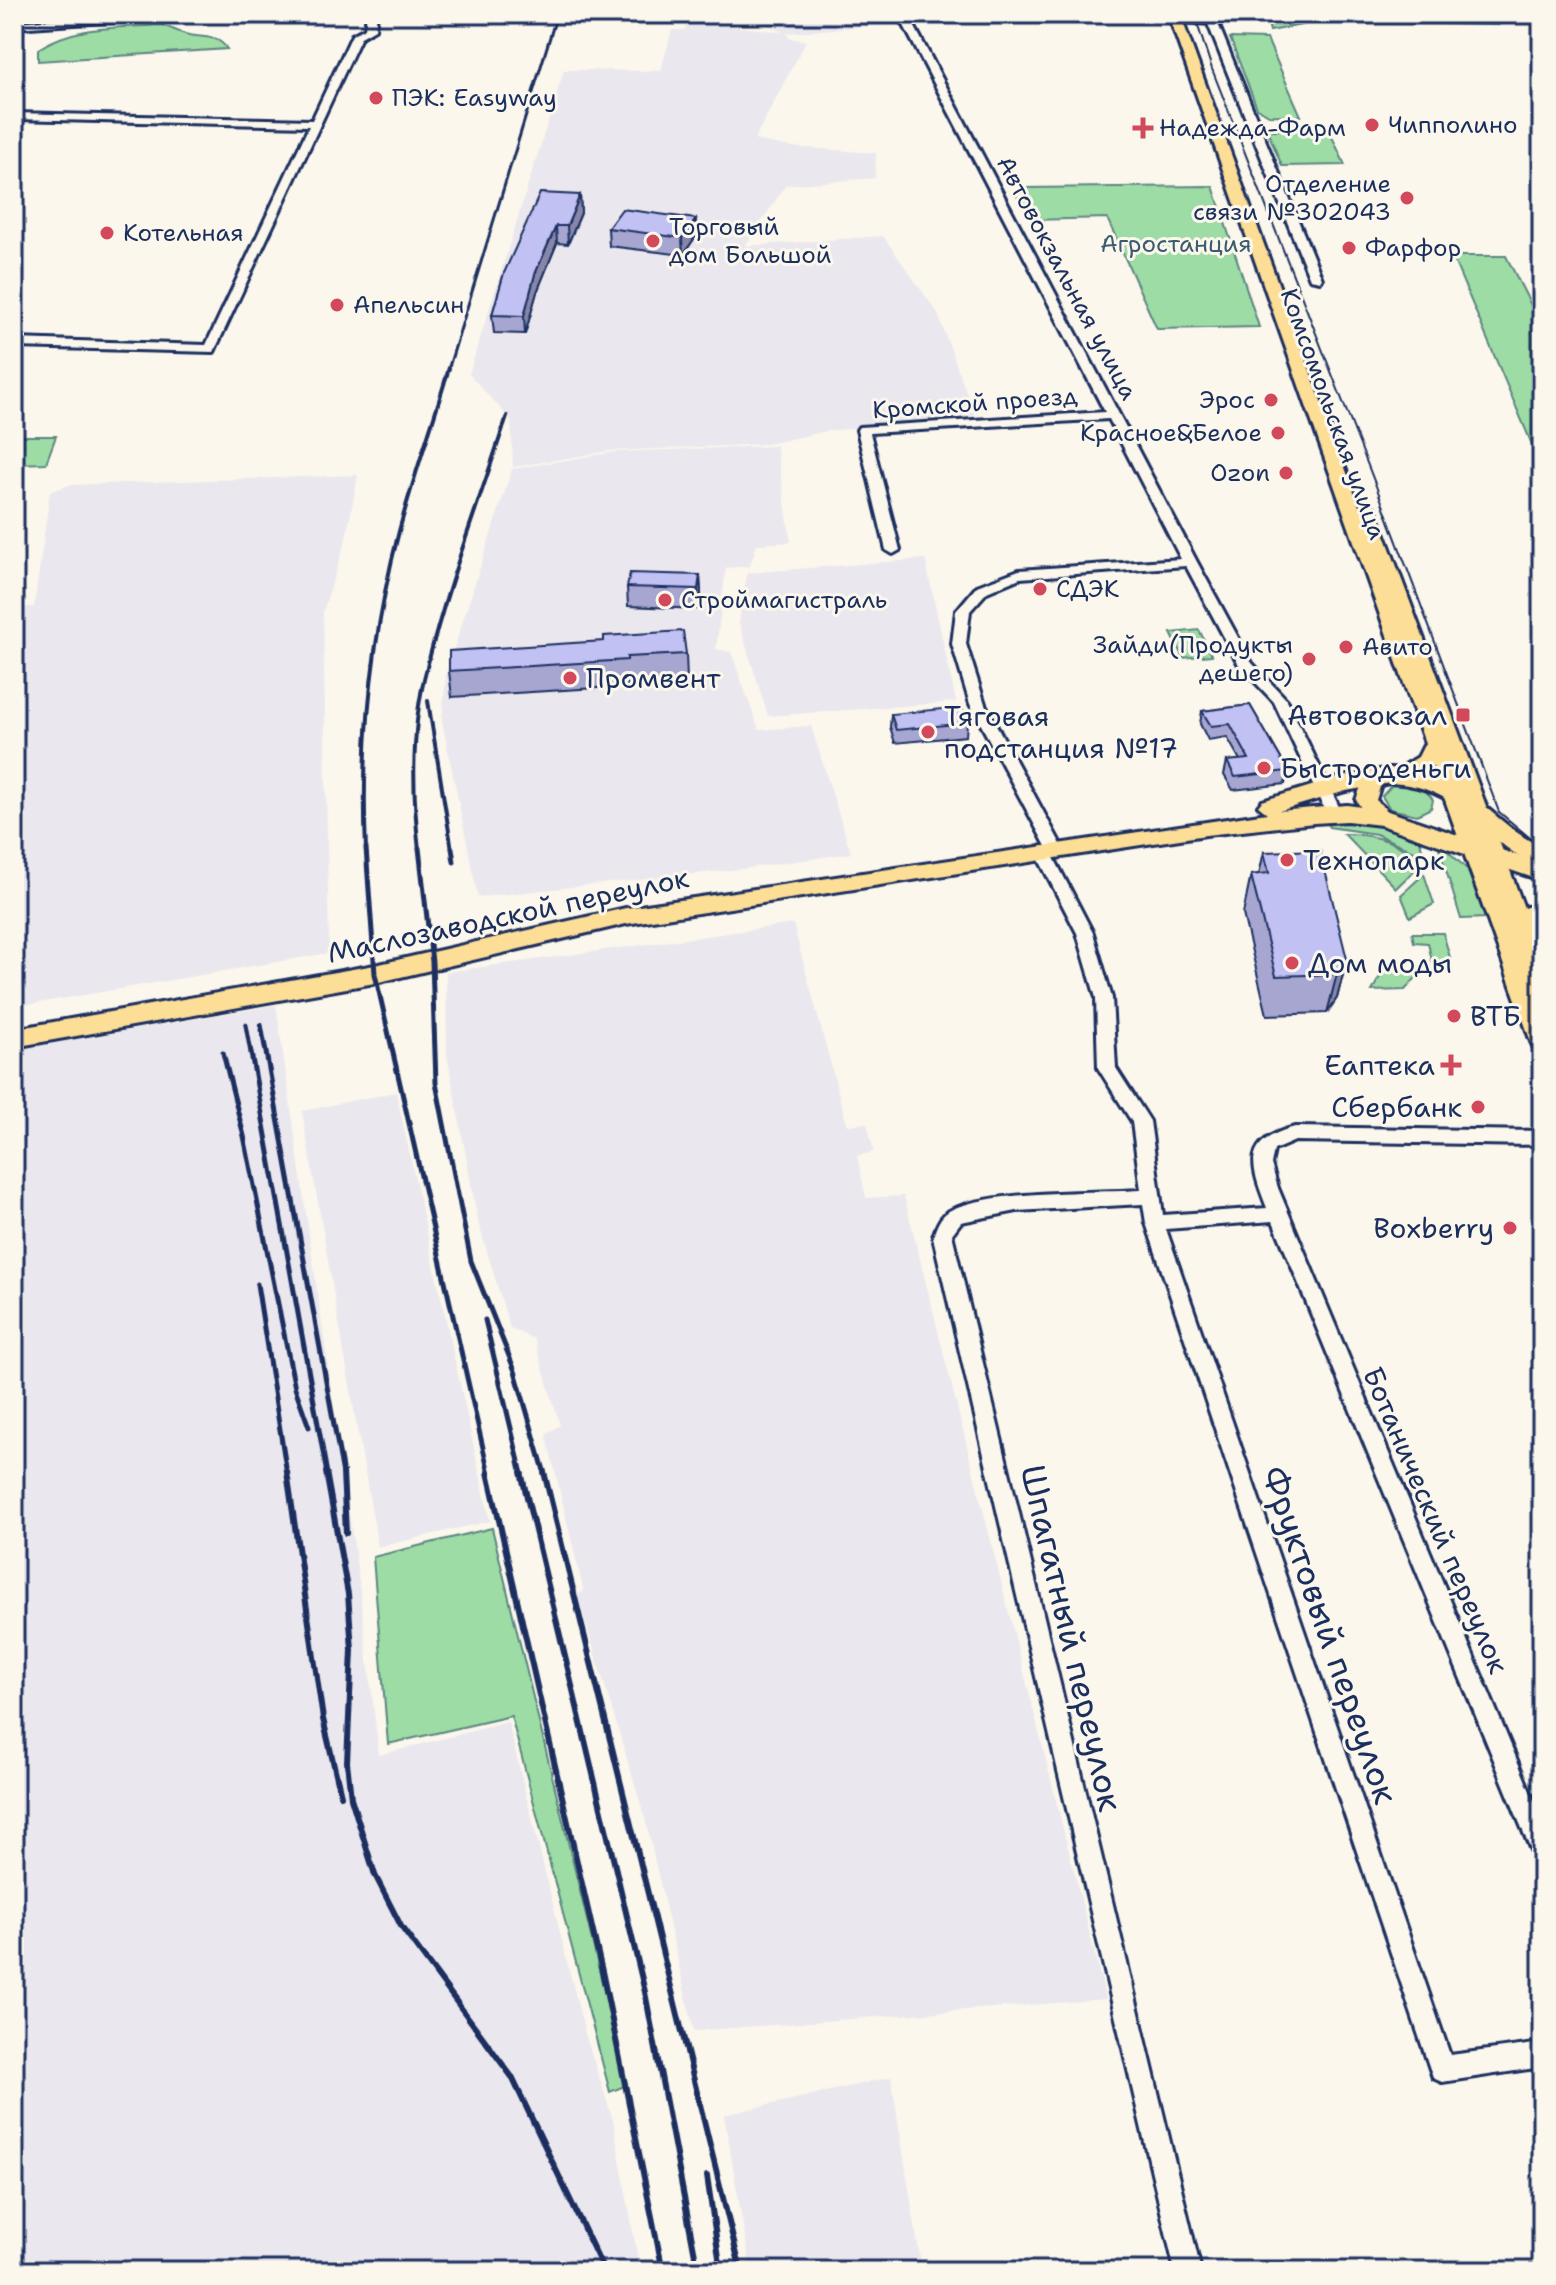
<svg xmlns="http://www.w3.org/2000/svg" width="1556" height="2285" font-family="'Shantell Sans',sans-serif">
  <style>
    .built { fill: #eae7ee }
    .green { fill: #9ddca5; stroke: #5c8682; stroke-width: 2 }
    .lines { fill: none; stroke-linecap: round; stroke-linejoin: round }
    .minor-casing { stroke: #1b2f5e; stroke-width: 6 }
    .major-casing { stroke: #1b2f5e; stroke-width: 6 }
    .highway-casing { stroke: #1b2f5e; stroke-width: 6 }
    .minor { fill: #fbf7ec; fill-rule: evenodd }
    .major { fill: #fdde96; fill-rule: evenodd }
    .highway { fill: #fdde96; fill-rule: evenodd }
    .tram { stroke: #1b2f5e; stroke-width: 2 }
    .rail-far3 { stroke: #1b2f5e; stroke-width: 3 }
    .rail-far2 { stroke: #1b2f5e; stroke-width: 4 }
    .rail-far1 { stroke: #1b2f5e; stroke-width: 5 }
    .rail { stroke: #1b2f5e; stroke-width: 6 }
    .wall { fill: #a6a6d1; stroke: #1b2f5e; stroke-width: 2 }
    .shaded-wall { fill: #8787aa; stroke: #1b2f5e; stroke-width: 2 }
    .building { fill: #c1c1f3; stroke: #1b2f5e; stroke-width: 2 }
    .poi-dot { fill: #d1495b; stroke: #fbf7ec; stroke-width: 3 }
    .labels { text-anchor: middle; stroke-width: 6; stroke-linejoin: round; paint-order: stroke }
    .far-poi-label { font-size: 24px; fill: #1b2f5e; stroke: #fbf7ec; text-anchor: start }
    .far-park-label { font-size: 24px; fill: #3c5a70; stroke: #fbf7ec }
    .far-street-label { font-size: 24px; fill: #1b2f5e; stroke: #fbf7ec }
    .poi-label { font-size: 28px; fill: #1b2f5e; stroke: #fbf7ec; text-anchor: start }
    .street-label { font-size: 28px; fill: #1b2f5e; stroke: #fbf7ec }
    .near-street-label { font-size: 34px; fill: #1b2f5e; stroke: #fbf7ec }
  </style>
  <rect width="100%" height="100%" fill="#fbf7ec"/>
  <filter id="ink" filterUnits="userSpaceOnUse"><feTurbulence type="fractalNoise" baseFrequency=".0125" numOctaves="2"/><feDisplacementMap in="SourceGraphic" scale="16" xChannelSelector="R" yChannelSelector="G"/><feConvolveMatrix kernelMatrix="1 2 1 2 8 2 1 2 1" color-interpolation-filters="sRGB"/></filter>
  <g filter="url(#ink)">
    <path class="built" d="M 757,14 L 825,14 L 828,18 L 886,14 L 892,24 L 787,33 L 789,38 L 806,41 L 754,140 L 791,147 L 876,153 L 875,178 L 786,185 L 745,246 L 883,236 L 937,312 L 975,416 L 827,431 L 767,444 L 609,451 L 513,467 L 511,420 L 469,374 L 564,70 L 661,71 L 672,30 L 685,30 L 687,21 L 783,32 L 761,22 Z
      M 776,446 L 791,542 L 757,544 L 750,566 L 726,568 L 716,649 L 731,652 L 759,730 L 811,726 L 851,853 L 741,869 L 478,897 L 442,721 L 446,673 L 512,469 L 615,452 Z
      M 358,475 L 345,543 L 323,611 L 329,953 L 14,1007 L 14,608 L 34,607 L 50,492 L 69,485 Z
      M 925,559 L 956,702 L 768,716 L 739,623 L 747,573 Z
      M 793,924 L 847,1125 L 867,1123 L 874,1152 L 857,1156 L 866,1198 L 904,1196 L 1106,1999 L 694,2031 L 645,1818 L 577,1594 L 584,1592 L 546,1434 L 560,1425 L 534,1339 L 510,1328 L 478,1221 L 447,1054 L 446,972 Z
      M 276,1005 L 358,1575 L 379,1755 L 508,1722 L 585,2034 L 613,2120 L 640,2271 L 14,2271 L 14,1050 Z
      M 396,1092 L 490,1521 L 378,1547 L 302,1111 Z
      M 891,2077 L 922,2271 L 751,2271 L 724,2115 Z"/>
    <path class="green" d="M 1338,14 L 1490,14 L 1498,25 L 1317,22 L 1270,31 L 1267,19 Z
      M 162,25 C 171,28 180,33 189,35 C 204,38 217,34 227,49 L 38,61 L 38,49 C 76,25 119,28 162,25 Z
      M 1230,38 L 1267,39 L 1301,116 L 1269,115 L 1257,108 Z
      M 1267,130 L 1329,130 L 1345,165 L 1282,166 Z
      M 1213,186 L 1259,327 L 1157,329 L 1107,218 L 1031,220 L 1016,194 L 1021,188 Z
      M 1452,256 L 1506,256 L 1542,327 L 1542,468 Z
      M 14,436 L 56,436 L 46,463 L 14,464 Z
      M 1199,630 L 1212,655 L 1183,658 L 1171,633 Z
      M 1392,785 C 1408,782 1425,786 1433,800 L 1431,808 L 1417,815 L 1390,809 L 1382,796 Z
      M 1352,820 L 1377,822 L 1419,838 L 1424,856 L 1376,834 L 1329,827 L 1326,822 Z
      M 1344,834 C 1368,833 1408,842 1419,866 L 1396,888 Z
      M 1437,841 L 1467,869 L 1486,918 L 1461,919 Z
      M 1424,874 L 1434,904 L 1410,917 L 1401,895 Z
      M 1412,933 L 1443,933 L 1451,961 L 1432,961 L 1428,943 L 1414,942 Z
      M 1383,971 L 1422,971 L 1405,990 L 1372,991 Z
      M 492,1528 L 627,2085 L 610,2092 L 511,1716 L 388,1744 L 373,1557 Z"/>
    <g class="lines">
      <g class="minor-casing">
        <path id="minor" d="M 138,14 L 186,14 L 181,17 L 14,28 L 14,22 Z
          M 367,14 L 377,14 L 375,29 L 361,37 L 214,352 L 14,347 L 14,339 L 206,345 L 309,126 L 14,119 L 14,113 L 312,120 L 352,35 L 365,28 Z
          M 898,14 L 908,14 L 1197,562 L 1252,663 L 1287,700 L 1342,813 L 1334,818 L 1326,813 L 1274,702 L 1239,665 L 1186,566 L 1020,578 L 987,592 L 970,611 L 966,644 L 985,704 L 1065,852 L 1063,856 L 1053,856 L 1093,933 L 1112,998 L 1116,1068 L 1150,1121 L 1163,1215 L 1267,1208 C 1250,1164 1242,1141 1295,1127 L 1542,1131 L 1542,1145 L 1295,1141 L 1274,1150 L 1271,1164 L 1278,1188 L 1542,1820 L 1542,1859 L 1534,1856 L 1530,1848 L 1273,1221 L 1166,1229 L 1450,2055 L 1542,2043 L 1542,2067 L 1442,2082 L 1433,2078 L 1146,1223 L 1143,1204 L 1017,1211 L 961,1222 L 952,1234 L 1201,2271 L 1175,2271 L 933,1237 C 936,1227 940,1216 949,1211 C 988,1190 1094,1193 1141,1190 L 1132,1122 L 1098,1068 L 1096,998 L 1077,933 L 1036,854 L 1038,850 L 1048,850 L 970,704 L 952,644 L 956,611 L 977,586 L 1019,570 L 1181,559 L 1109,419 L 870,433 L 900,550 L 893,554 L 886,550 L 857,430 L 859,427 L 1105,412 Z
          M 1204,14 L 1214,14 L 1322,279 L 1320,281 L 1310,279 Z
          M 14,30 L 19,33 L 22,46 L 19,56 L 14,59 Z"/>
      </g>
      <g class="major-casing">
        <path id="major" d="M 1168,14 L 1300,14 L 1294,18 L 1212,24 L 1183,22 L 1359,506 L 1366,503 L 1375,508 L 1524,908 L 1542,902 L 1542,917 L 1529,922 L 1542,958 L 1542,996 L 1536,994 L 1542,1010 L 1542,1050 L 1534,1048 L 1531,1042 L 1433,766 L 1400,780 L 1390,774 L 1418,757 L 1425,743 Z
          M 1379,771 L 1389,777 L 1380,787 L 1376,800 L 1395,818 L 1385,825 L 1367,817 L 1356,800 L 1363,781 Z"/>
      </g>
      <g class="highway-casing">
        <path id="highway" d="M 1390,768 C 1472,772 1479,814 1542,848 L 1542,881 L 1381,825 L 1347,821 L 1314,823 L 1206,835 L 626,924 L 375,983 L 14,1047 L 14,1029 L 375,965 L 626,908 L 1267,813 L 1258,806 L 1262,801 L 1341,777 ZM 1390,783 C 1454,786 1470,824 1519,856 L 1385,810 L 1347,805 L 1279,811 L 1346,791 Z"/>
      </g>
      <use href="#minor" class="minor"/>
      <use href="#major" class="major"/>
      <use href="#highway" class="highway"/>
      <path class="tram" d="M 1194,14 L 1212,69 L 1376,486 L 1499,812 L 1542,848"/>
      <path class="rail-far3" d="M 448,370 L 557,14"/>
      <path class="rail-far2" d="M 428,701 L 452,850
        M 366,850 C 361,742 372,635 399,531 C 414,476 433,422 449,368
        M 419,850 C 412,790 411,726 427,667 C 448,583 480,499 507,416"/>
      <path class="rail-far1" d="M 366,848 L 375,974 L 489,1474
        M 419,848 L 432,962 L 436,1083 L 471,1261 L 515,1371 L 545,1474
        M 452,848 L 454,862
        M 246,1025 L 327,1474
        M 261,1025 L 343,1474
        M 223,1053 L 244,1136 L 295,1388 L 309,1427
        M 257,1284 L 287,1474
        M 485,1320 L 522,1474"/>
      <path class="rail" d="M 287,1472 L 323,1719 L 341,1795
        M 326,1472 L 348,1594 L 352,1650 L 347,1762 L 351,1798 L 375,1875 L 402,1928 L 512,2077 L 604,2271
        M 343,1472 L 346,1533
        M 488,1472 L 603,1976 L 663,2271
        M 521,1472 L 645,1992 L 698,2271
        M 544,1472 L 741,2271
        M 707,2176 L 721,2271"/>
    </g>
    <path class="wall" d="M 580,195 L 581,213 L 568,244 L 557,243 L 537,292 L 525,334 L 494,333 L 492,315 L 504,273 Z
      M 608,228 L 696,236 L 683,255 L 609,246 Z
      M 700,575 L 701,594 L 699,609 L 628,606 L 627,587 Z
      M 449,651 L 686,654 L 687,680 L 628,683 L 629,686 L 452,697 L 449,671 Z
      M 1250,705 L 1288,771 L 1285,784 L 1233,790 L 1224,775 L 1227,761 L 1240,760 L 1227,737 L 1208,740 L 1200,724 L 1202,711 Z
      M 891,714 L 967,723 L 966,736 L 895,743 L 890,727 Z
      M 1264,852 L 1347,959 L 1337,998 L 1327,1013 L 1267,1015 L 1243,914 L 1251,875 L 1259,874 Z"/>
    <path class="shaded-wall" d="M 580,195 L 581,213 L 568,244 L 567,226 Z
      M 696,219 L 696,236 L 683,255 L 682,238 Z
      M 556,226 L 557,243 L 537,292 L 525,334 L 524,316 L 535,274 Z
      M 700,575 L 701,594 L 699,609 L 698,589 Z
      M 1347,959 L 1337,998 L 1327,1013 L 1337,974 Z"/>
    <path class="building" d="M 540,193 L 580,195 L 567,226 L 556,226 L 535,274 L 524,316 L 492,315 L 504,273 Z
      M 622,209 L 696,219 L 682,238 L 608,228 Z
      M 630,573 L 700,575 L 698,589 L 627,587 Z
      M 683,631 L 686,654 L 627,657 L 627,660 L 449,671 L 449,651 L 604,641 L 604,636 Z
      M 1250,705 L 1288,771 L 1235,777 L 1227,761 L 1249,759 L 1230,724 L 1211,726 L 1202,711 Z
      M 962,707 L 967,723 L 896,730 L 891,714 Z
      M 1320,850 L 1347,959 L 1337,974 L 1276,976 L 1251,875 L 1269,873 L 1264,852 Z"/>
  </g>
  <g class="poi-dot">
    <circle cx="376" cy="98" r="8"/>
    <circle cx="1372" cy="125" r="8"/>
    <path d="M1139 116h8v8h8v8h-8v8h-8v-8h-8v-8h8z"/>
    <circle cx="1407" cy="198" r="8"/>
    <circle cx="107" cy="233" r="8"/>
    <circle cx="653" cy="241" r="8"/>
    <circle cx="1349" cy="248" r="8"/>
    <circle cx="337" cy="305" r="8"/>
    <circle cx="1271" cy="400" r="8"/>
    <circle cx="1278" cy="433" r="8"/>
    <circle cx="1286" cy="473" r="8"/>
    <circle cx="1040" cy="589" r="8"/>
    <circle cx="665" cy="600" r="8"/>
    <circle cx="1346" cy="647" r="8"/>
    <circle cx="1309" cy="659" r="8"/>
    <circle cx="570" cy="678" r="8"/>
    <rect x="1455" y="707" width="16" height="16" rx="4"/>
    <circle cx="928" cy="732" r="8"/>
    <circle cx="1264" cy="768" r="8"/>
    <circle cx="1287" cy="860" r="8"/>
    <circle cx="1292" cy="963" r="8"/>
    <circle cx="1454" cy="1016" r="8"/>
    <path d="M1447 1053h8v8h8v8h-8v8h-8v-8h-8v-8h8z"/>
    <circle cx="1478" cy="1107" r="8"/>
    <circle cx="1510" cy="1228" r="8"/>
  </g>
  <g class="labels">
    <g class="far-poi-label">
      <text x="392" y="106">ПЭК: Easyway</text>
      <text x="1388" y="133">Чипполино</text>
      <text x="1159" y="136">Надежда-Фарм</text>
      <text x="1391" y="192" text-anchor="end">Отделение<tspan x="1391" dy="28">связи №302043</tspan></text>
      <text x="669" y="235">Торговый<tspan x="669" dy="28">дом Большой</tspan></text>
      <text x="123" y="241">Котельная</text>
      <text x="1365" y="256">Фарфор</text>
      <text x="353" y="313">Апельсин</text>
      <text x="1255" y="408" text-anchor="end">Эрос</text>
      <text x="1262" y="441" text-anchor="end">Красное&amp;Белое</text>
      <text x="1270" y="481" text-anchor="end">Ozon</text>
      <text x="1056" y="597">СДЭК</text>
      <text x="681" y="608">Строймагистраль</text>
      <text x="1293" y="653" text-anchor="end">Зайди(Продукты<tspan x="1293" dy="28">дешего)</tspan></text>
      <text x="1362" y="655">Авито</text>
    </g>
    <g class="far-park-label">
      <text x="1176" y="252">Агростанция</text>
    </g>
    <g class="far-street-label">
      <text transform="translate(1067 278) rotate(62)" y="8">Автовокзальная улица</text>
      <text transform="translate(975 403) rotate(-4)" y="8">Кромской проезд</text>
      <text transform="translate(1333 414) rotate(70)" y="8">Комсомольская улица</text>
    </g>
    <g class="poi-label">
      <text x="586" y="688">Промвент</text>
      <text x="1447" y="725" text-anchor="end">Автовокзал</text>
      <text x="944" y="726">Тяговая<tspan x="944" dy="32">подстанция №17</tspan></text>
      <text x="1280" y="778">Быстроденьги</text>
      <text x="1303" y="870">Технопарк</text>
      <text x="1308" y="973">Дом моды</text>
      <text x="1470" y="1026">ВТБ</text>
      <text x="1435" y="1075" text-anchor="end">Еаптека</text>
      <text x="1462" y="1117" text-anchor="end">Сбербанк</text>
      <text x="1494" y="1238" text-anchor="end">Boxberry</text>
    </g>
    <g class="street-label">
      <text transform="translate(508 915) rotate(-12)" y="10">Маслозаводской переулок</text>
      <text transform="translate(1436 1520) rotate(67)" y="10">Ботанический переулок</text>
    </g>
    <g class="near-street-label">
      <text transform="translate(1330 1635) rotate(71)" y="12">Фруктовый переулок</text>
      <text transform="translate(1072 1638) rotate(77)" y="12">Шпагатный переулок</text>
    </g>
  </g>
  <rect width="1556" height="2285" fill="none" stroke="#fbf7ec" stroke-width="48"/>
  <rect x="24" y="24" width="1508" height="2237" fill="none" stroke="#1b2f5e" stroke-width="3" filter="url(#ink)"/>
</svg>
